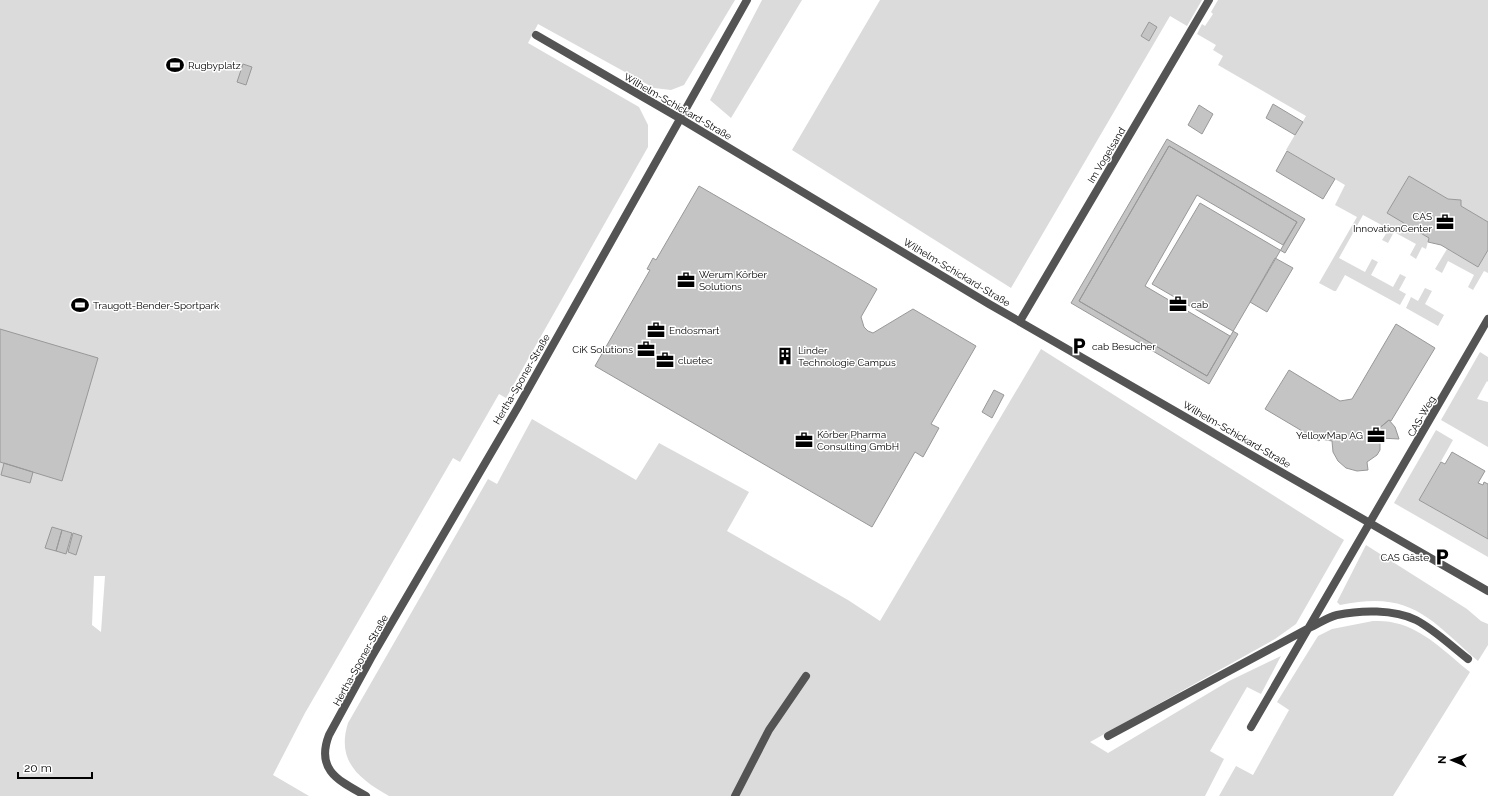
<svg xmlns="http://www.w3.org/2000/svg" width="1488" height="796" font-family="Raleway,sans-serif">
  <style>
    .green { fill: #dbdbdb; fill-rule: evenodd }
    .building { fill: #c4c4c4; stroke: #989898; fill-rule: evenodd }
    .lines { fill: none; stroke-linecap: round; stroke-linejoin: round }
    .lane { stroke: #545454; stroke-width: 8 }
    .street { stroke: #545454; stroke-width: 8 }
    .labels { text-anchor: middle; stroke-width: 3; stroke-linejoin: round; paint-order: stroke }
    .poi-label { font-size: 10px; fill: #000; stroke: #fff; text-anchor: start }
    .street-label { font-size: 10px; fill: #000; stroke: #fff }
  </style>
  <rect width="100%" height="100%" fill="#fff"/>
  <path class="green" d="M 0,0 L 735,0 L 684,85 L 671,90 L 654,88 L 538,24 L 528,43 L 639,107 L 648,125 L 648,147 L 506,398 L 499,394 L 460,462 L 453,458 L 305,713 L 273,775 L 309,796 L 0,796 ZM 94,576 L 105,576 L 101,632 L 92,625 Z
    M 762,0 L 802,0 L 731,118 L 710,100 Z
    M 880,0 L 1202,0 L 1187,26 L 1170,16 L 1011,288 L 792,150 Z
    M 1218,0 L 1488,0 L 1488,222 L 1461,206 L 1461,200 L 1448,199 L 1409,176 L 1387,213 L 1429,238 L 1426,249 L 1422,247 L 1416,259 L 1410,255 L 1416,244 L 1394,232 L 1388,243 L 1382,240 L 1389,229 L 1363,215 L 1339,258 L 1365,272 L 1372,259 L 1378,262 L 1371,275 L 1393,287 L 1400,274 L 1406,277 L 1399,290 L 1406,294 L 1400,305 L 1345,275 L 1336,291 L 1334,291 L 1319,283 L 1357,217 L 1335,205 L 1345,185 L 1286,150 L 1306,116 L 1218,65 L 1223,56 L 1213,50 L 1216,45 L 1197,34 L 1202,24 L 1205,26 L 1213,14 L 1211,12 Z
    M 1447,249 L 1478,267 L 1488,250 L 1488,273 L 1484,271 L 1473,290 L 1468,287 L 1474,275 L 1448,261 L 1442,273 L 1435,269 Z
    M 1425,288 L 1432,291 L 1425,304 L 1444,315 L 1438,326 L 1406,308 L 1411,297 L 1418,301 Z
    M 1041,349 L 1344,540 L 1296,624 L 1275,639 L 1090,742 L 1108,753 L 1229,681 L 1281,656 L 1261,694 L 1247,687 L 1210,751 L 1224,759 L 1205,796 L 389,796 C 359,779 336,761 348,723 L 488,479 L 497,484 L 532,419 L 636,480 L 659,443 L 749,492 L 727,531 L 848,600 L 880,621 Z
    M 1480,352 L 1488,357 L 1488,382 L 1487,381 L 1477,399 L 1488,402 L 1488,447 L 1441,420 Z
    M 1436,430 L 1453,440 L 1419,500 L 1488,539 L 1488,557 L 1394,503 Z
    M 1366,545 L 1467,609 L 1481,621 L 1488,624 L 1488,645 L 1478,661 C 1429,618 1411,590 1340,605 L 1337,602 Z
    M 1373,621 C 1380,621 1388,621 1395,623 C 1424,629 1447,654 1470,672 L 1393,796 L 1219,796 L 1236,766 L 1253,775 L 1289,710 L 1277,702 L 1318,636 L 1332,629 Z"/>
  <path class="building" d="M 1149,22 L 1157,27 L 1149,41 L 1141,36 Z
    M 243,64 L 252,67 L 246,85 L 237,82 Z
    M 1273,104 L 1303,122 L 1295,135 L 1266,118 Z
    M 1199,105 L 1213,114 L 1202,134 L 1188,125 Z
    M 1167,139 L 1305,219 L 1285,253 L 1200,203 L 1152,284 L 1238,334 L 1209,384 L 1071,303 ZM 1169,146 L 1297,222 L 1283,245 L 1197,195 L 1145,286 L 1230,336 L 1207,376 L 1079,301 Z
    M 1169,146 L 1297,222 L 1207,376 L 1079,301 Z
    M 1287,151 L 1335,179 L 1323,199 L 1276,171 Z
    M 1409,176 L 1448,199 L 1461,200 L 1461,206 L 1488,222 L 1488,250 L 1478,267 L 1441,245 L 1428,242 L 1429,238 L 1387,213 Z
    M 699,186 L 877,289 L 861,317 L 864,327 L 868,331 L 873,333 L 913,309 L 976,346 L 931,424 L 939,428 L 923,457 L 915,452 L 872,527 L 595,366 L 650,270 L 647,269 L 653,258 L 656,260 Z
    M 1275,258 L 1293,268 L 1267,312 L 1250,302 Z
    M 1396,324 L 1435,348 L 1391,421 L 1389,420 L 1377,430 L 1380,438 L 1380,450 L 1377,455 L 1367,462 L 1368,470 L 1357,471 L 1346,468 L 1338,461 L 1333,452 L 1332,441 L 1321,439 L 1319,441 L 1265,409 L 1289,370 L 1340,401 L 1352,399 Z
    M 0,329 L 98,358 L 62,481 L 0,462 Z
    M 994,390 L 1004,395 L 992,418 L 982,412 Z
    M 1389,420 L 1395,427 L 1399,439 L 1380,438 L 1377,430 Z
    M 1452,452 L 1485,471 L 1478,483 L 1483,485 L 1484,482 L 1488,484 L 1488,539 L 1419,500 L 1441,462 L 1445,464 Z
    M 4,463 L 33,472 L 30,483 L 1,475 Z
    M 52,527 L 62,530 L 56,551 L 45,548 Z
    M 62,530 L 72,533 L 66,554 L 56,551 Z
    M 73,533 L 82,536 L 76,555 L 68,552 Z"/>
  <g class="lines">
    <path class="lane" d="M 1251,727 L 1488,319
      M 1108,736 L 1309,628 C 1318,624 1328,617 1337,615 C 1360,610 1394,609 1416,620 C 1435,630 1451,646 1468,659
      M 735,796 L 769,730 L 806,676"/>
    <path class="street" d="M 536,35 L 681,119 L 989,304 L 1488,591
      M 1020,321 L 1209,0
      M 366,796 C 340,781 315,771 329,735 L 371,658 L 518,407 L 747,0"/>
  </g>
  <defs>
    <g id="stadium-bare" transform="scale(1.38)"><path d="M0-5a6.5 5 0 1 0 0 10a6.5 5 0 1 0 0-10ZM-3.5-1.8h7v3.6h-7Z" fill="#000" stroke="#fff" stroke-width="2.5" paint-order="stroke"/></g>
    <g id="office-bare" transform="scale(1.38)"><path d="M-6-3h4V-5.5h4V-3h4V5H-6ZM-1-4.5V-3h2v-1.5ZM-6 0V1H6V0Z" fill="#000" stroke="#fff" stroke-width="2.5" paint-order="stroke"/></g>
    <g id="parking-bare" transform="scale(1.38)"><path d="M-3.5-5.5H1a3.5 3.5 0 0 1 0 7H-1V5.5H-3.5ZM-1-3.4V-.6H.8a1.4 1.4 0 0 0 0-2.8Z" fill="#000" stroke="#fff" stroke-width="2.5" paint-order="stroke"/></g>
    <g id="building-bare" transform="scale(1.38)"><path d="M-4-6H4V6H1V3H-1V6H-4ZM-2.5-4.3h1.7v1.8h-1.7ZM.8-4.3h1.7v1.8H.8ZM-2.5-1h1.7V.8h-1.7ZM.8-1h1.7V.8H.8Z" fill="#000" stroke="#fff" stroke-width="2.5" paint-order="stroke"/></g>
  </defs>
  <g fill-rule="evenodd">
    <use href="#stadium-bare" x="175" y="65"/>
    <use href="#office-bare" x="1445" y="222"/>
    <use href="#office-bare" x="686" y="280"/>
    <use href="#office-bare" x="1178" y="304"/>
    <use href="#stadium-bare" x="80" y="305"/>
    <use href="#office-bare" x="656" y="330"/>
    <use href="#parking-bare" x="1079" y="346"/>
    <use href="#office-bare" x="646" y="349"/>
    <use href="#building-bare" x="785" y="356"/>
    <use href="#office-bare" x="665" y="360"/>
    <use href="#office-bare" x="1376" y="435"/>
    <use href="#office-bare" x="804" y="440"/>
    <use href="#parking-bare" x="1442" y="557"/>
  </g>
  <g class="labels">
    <g class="poi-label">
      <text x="188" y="69">Rugbyplatz</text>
      <text x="1432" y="220" text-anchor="end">CAS<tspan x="1432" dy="12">InnovationCenter</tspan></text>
      <text x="699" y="278">Werum Körber<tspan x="699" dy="12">Solutions</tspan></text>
      <text x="1191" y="308">cab</text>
      <text x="93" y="309">Traugott-Bender-Sportpark</text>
      <text x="669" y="334">Endosmart</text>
      <text x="1092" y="350">cab Besucher</text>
      <text x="633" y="353" text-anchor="end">CiK Solutions</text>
      <text x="798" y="354">Linder<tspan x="798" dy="12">Technologie Campus</tspan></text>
      <text x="678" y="364">cluetec</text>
      <text x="817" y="438">Körber Pharma<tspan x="817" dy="12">Consulting GmbH</tspan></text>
      <text x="1363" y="439" text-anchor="end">YellowMap AG</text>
      <text x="1429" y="561" text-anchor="end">CAS Gäste</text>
    </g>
    <g class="street-label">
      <text transform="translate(678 106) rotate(30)" y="4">Wilhelm-Schickard-Straße</text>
      <text transform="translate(1106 155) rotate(-59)" y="4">Im Vogelsand</text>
      <text transform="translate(957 272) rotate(31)" y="4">Wilhelm-Schickard-Straße</text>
      <text transform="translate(521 379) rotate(-60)" y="4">Hertha-Sponer-Straße</text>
      <text transform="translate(1421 416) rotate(-60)" y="4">CAS-Weg</text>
      <text transform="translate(1237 434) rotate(30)" y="4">Wilhelm-Schickard-Straße</text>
      <text transform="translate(360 660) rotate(-61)" y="4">Hertha-Sponer-Straße</text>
    </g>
  </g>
  <g transform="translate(1452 760) rotate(272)" stroke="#ffffff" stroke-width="3" paint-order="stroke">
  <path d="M0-3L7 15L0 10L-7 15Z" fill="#000000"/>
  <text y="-6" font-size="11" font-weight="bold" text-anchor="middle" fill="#000000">N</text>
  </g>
  <path d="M18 772v6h74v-6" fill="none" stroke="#000000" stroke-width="2"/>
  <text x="24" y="772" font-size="12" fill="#000000" stroke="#ffffff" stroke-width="3" paint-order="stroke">20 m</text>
</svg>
